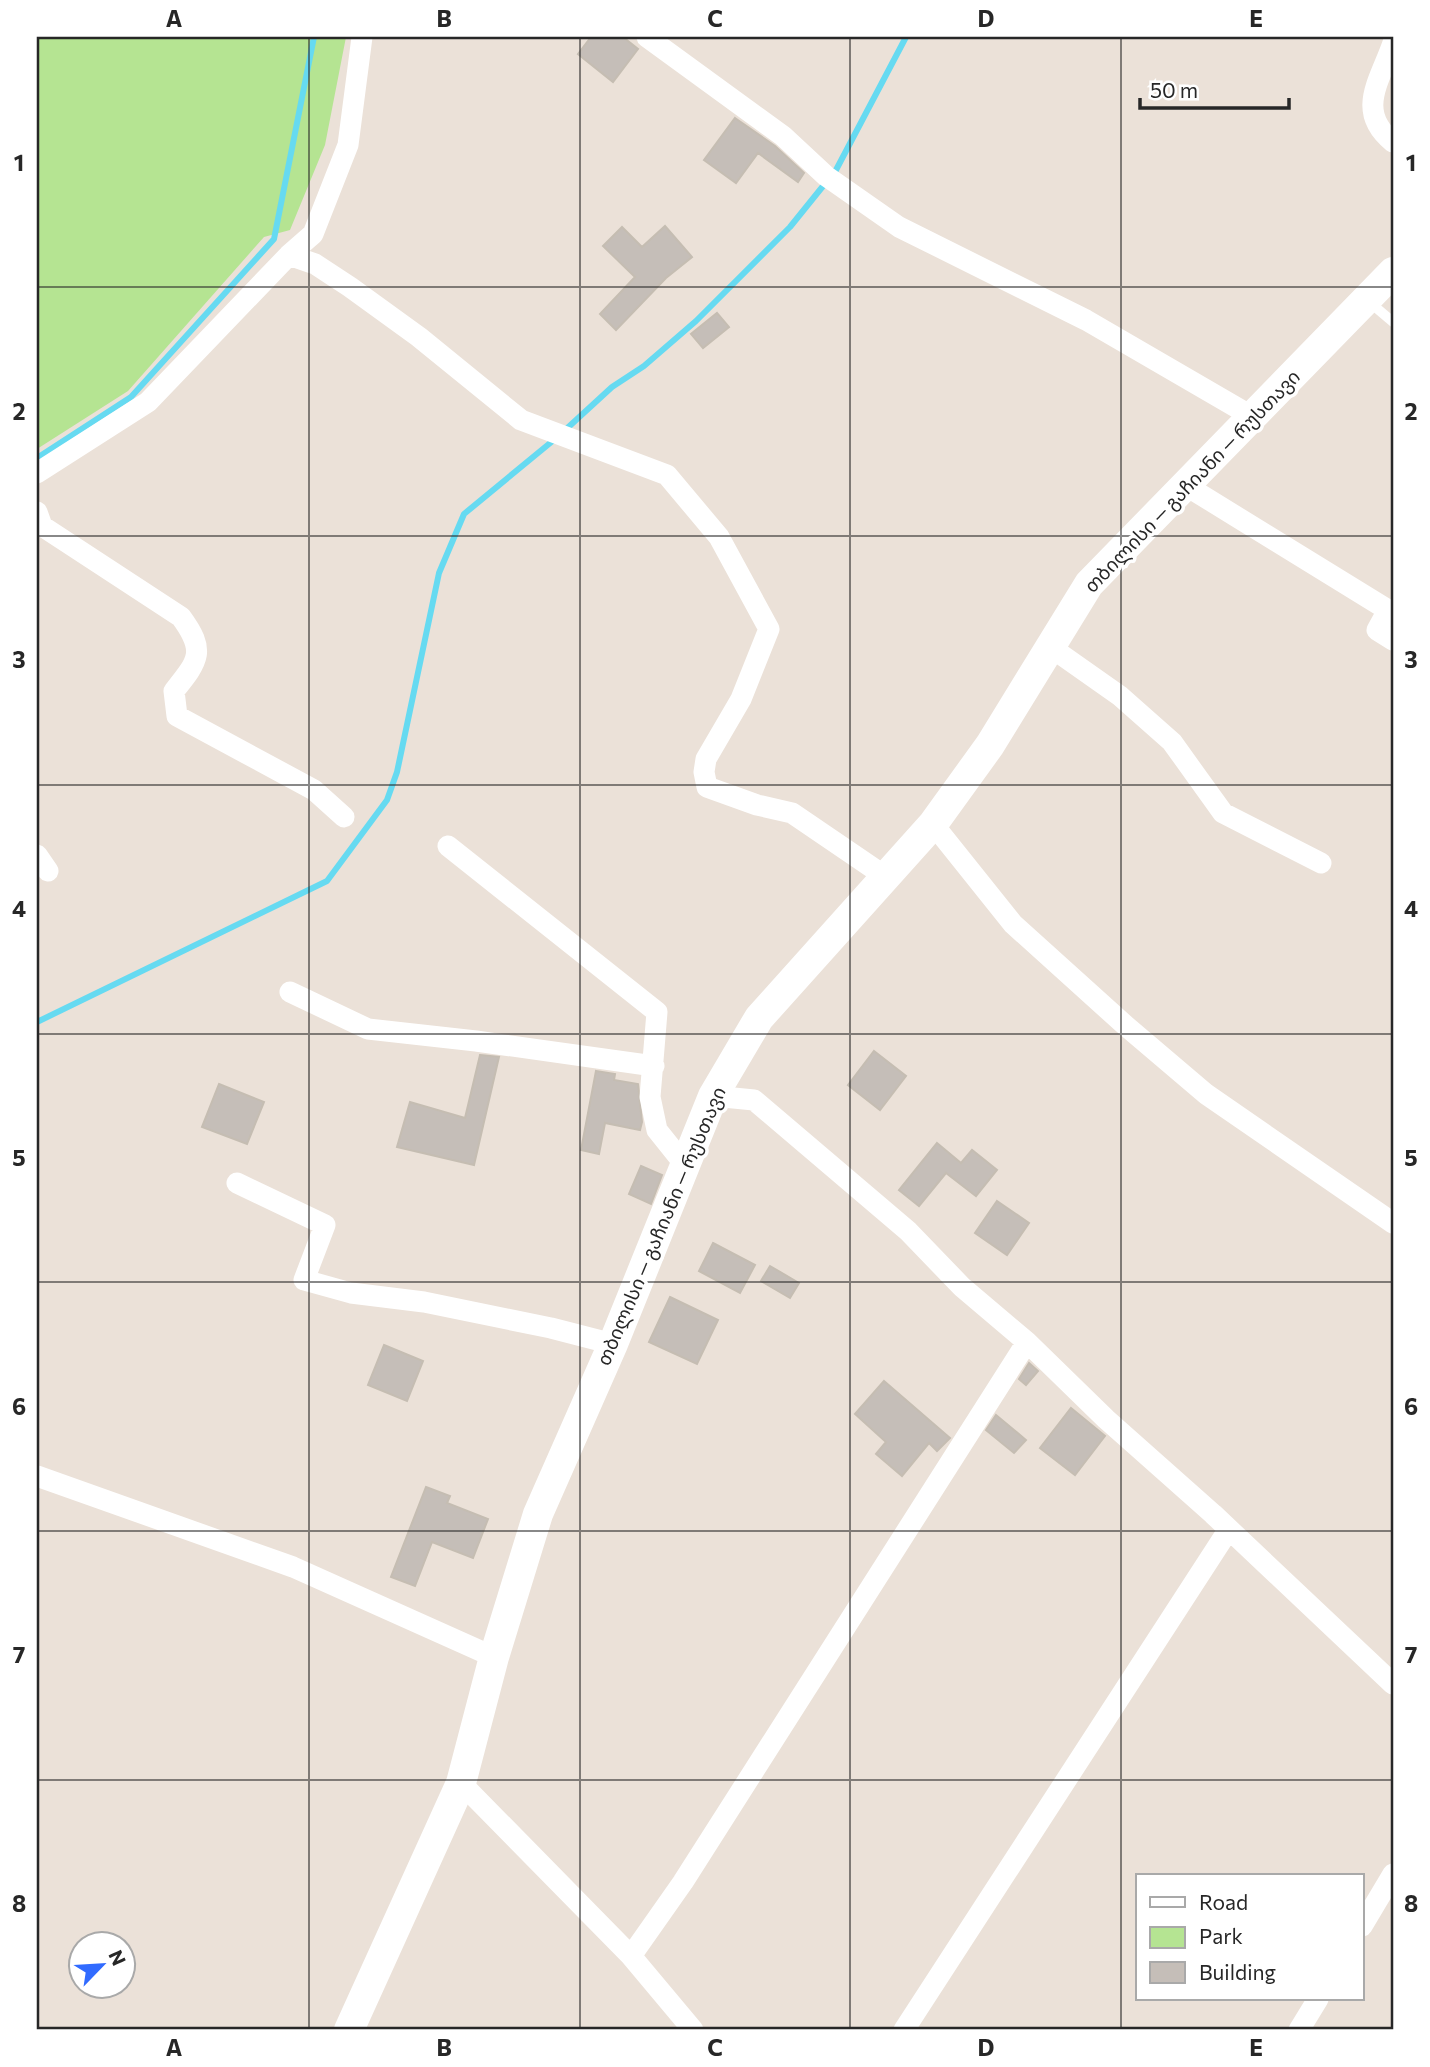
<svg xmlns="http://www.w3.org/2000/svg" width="1430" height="2067" font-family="Commissioner,'Noto Sans Georgian',sans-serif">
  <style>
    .green { fill: #b5e492 }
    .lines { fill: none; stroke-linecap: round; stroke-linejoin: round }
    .stream { stroke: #66daf1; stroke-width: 6 }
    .building { fill: #c5beb8; stroke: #c5bdb2; stroke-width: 2 }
    .lane { stroke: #fff; stroke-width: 10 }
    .street { stroke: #fff; stroke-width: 21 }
    .secondary { stroke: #fff; stroke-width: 30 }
    .grid { fill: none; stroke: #272727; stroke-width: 2; stroke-opacity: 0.55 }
    .labels { text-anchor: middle; stroke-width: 7; stroke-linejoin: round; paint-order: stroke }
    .street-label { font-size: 19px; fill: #272727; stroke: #fff }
    .neatline { fill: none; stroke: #272727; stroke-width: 2.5 }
    .grid-label { font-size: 23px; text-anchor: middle; font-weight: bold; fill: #272727 }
  </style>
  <rect width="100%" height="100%" fill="#ebe1d8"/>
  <path class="green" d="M 37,37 L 346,37 L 325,145 L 290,230 L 264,237 L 128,391 L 37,449 Z"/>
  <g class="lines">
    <path class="stream" d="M 563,432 L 612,387 L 644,366 L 696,321 L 790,227 L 836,170 L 906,37
      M 37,458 L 131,397 L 274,239 L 314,37
      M 37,1022 L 327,881 L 387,800 L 397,772 L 439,573 L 464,514 L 555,439"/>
  </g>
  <path class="building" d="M 591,37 L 623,37 L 638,49 L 613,82 L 578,54 Z
    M 735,118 L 775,146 L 804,173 L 798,182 L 758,153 L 736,183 L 704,160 Z
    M 665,226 L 692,257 L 666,278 L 616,330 L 600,314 L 635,277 L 603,246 L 622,227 L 642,247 Z
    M 717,313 L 729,327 L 703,348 L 691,334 Z
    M 874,1051 L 906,1076 L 880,1110 L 848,1085 Z
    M 480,1055 L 499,1057 L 474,1165 L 397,1147 L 410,1102 L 465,1118 Z
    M 596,1071 L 615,1074 L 614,1080 L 638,1084 L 642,1122 L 640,1130 L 605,1123 L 599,1154 L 581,1150 Z
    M 219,1084 L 264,1102 L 247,1144 L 202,1127 Z
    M 937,1143 L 961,1163 L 972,1150 L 997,1170 L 976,1196 L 946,1173 L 919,1206 L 899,1190 Z
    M 641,1166 L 662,1175 L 651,1204 L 629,1194 Z
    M 997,1201 L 1029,1223 L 1007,1255 L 975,1233 Z
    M 713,1243 L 755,1265 L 740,1293 L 699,1271 Z
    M 770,1266 L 799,1283 L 790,1298 L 761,1281 Z
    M 670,1297 L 718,1320 L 697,1364 L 649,1342 Z
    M 384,1345 L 423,1361 L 407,1401 L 368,1385 Z
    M 1029,1363 L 1038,1371 L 1026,1385 L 1019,1379 Z
    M 884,1381 L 950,1438 L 937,1451 L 929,1443 L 902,1476 L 876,1454 L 886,1442 L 855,1414 Z
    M 1071,1408 L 1105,1436 L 1075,1475 L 1040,1448 Z
    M 996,1415 L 1026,1440 L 1014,1453 L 986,1430 Z
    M 426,1487 L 450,1496 L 447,1503 L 488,1519 L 473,1558 L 432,1542 L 415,1586 L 391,1577 Z"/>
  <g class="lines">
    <path class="lane" d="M 1367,300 L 1393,322"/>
    <path class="street" d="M 647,37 L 783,136 L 826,176 L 899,227 L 1086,320 L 1253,417
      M 1393,43 C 1380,81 1355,111 1393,142
      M 289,255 L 315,264 L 350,287 L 419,337 L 521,420 L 667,475 L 719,537 L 769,629 L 741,699 L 706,759 L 704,772 L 707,787 L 757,805 L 792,813 L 886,877
      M 37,473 L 148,402 L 289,255 L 313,234 L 348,145 L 362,37
      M 1185,485 L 1388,610 L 1377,630 L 1393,640
      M 37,512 L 42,526 L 181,617 C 206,651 199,660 174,691 L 177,716 L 314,790 L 344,817
      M 1049,646 L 1120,696 L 1172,742 L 1223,813 L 1321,863
      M 933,824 L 1013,924 L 1126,1026 L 1206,1094 L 1393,1223
      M 448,846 L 657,1012 L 650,1097 L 657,1130 L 685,1165
      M 37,855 L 48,871
      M 290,992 L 368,1029 L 476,1041 L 654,1066
      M 713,1096 L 754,1100 L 908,1231 L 962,1287 L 1027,1342 L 1106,1419 L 1213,1514 L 1393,1684
      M 237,1183 L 325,1225 L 304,1280 L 351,1293 L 424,1302 L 551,1328 L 613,1344
      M 37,1476 L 293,1567 L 494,1657
      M 461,1783 L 631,1956 L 683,1882 L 1027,1342
      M 1362,1926 L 1393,1874
      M 631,1956 L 693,2030
      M 904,2030 L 1229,1529
      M 1299,2030 L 1318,1999"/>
    <path class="secondary" d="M 349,2030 L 461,1783 L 494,1657 L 538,1514 L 613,1344 L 713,1096 L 759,1018 L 933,824 L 990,745 L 1089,584 L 1393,272"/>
  </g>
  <path class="grid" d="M 309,37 L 309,2030M 580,37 L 580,2030M 850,37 L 850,2030M 1121,37 L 1121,2030M 37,287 L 1393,287M 37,536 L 1393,536M 37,785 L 1393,785M 37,1034 L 1393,1034M 37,1282 L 1393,1282M 37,1531 L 1393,1531M 37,1780 L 1393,1780"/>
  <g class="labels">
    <g class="street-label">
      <text transform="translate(1192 481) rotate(-46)" y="7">თბილისი — გაჩიანი — რუსთავი</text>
      <text transform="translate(661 1226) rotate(-67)" y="7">თბილისი — გაჩიანი — რუსთავი</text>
    </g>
  </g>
  <rect width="1430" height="2067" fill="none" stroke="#ffffff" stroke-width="77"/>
  <rect x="1136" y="1874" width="228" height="126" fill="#ffffff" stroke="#a9a9a9" stroke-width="2"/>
  <rect x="1150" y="1897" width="35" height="10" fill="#ffffff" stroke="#a9a9a9" stroke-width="2"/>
  <text x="1199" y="1910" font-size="21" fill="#272727">Road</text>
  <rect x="1150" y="1927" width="35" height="21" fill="#b5e492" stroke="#a9a9a9" stroke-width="2"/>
  <text x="1199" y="1944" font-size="21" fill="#272727">Park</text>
  <rect x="1150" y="1962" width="35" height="21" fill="#c5beb8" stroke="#a9a9a9" stroke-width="2"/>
  <text x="1199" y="1980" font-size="21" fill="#272727">Building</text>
  <g transform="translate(102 1965) rotate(65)"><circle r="33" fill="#ffffff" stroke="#a9a9a9" stroke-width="2"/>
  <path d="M0-5L12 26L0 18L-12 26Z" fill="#316bff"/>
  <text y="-10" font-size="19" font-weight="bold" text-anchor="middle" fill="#272727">N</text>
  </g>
  <path d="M1140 98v10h149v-10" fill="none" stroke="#272727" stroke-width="3.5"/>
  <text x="1150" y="98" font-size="21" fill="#272727" stroke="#ffffff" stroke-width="5" paint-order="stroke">50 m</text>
  <rect x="38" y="38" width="1354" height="1990" class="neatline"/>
  <g class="grid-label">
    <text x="174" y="27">A</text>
    <text x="444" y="27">B</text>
    <text x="715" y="27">C</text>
    <text x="986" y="27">D</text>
    <text x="1256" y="27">E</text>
    <text x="19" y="171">1</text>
    <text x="1411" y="171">1</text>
    <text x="19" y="420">2</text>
    <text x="1411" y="420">2</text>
    <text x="19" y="668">3</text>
    <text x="1411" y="668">3</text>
    <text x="19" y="917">4</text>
    <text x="1411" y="917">4</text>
    <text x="19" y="1166">5</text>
    <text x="1411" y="1166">5</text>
    <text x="19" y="1415">6</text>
    <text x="1411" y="1415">6</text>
    <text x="19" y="1663">7</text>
    <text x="1411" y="1663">7</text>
    <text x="19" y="1912">8</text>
    <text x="1411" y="1912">8</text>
    <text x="174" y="2056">A</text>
    <text x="444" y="2056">B</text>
    <text x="715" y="2056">C</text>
    <text x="986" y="2056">D</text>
    <text x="1256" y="2056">E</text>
  </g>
</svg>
